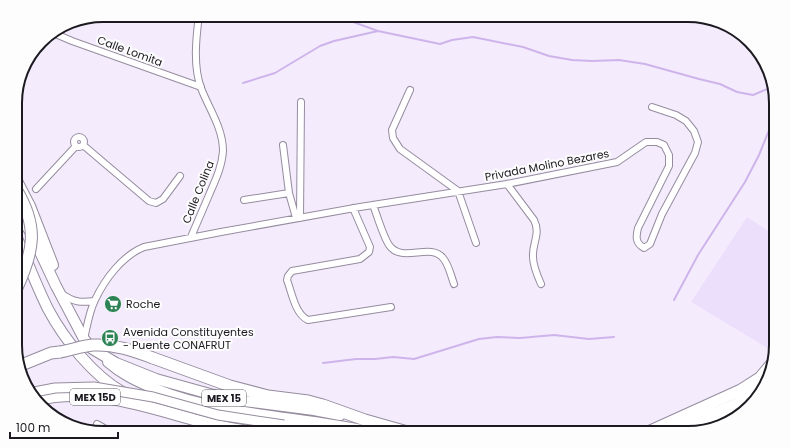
<svg xmlns="http://www.w3.org/2000/svg" width="791" height="448" font-family="Poppins,sans-serif">
  <style>
    .built { fill: #ecdffb }
    .lines { fill: none; stroke-linecap: round; stroke-linejoin: round }
    .stream { stroke: #ceb4ea; stroke-width: 2 }
    .street-casing { stroke: #958c9f; stroke-width: 8 }
    .secondary-casing { stroke: #958c9f; stroke-width: 11 }
    .primary-casing { stroke: #958c9f; stroke-width: 12 }
    .highway-casing { stroke: #958c9f; stroke-width: 13 }
    .street { stroke: #fff; stroke-width: 6 }
    .secondary { stroke: #fff; stroke-width: 9 }
    .primary { stroke: #fff; stroke-width: 10 }
    .highway { stroke: #fff; stroke-width: 11 }
    .secondary-bridge-casing { stroke: #958c9f; stroke-width: 11; stroke-linecap: butt }
    .highway-bridge-casing { stroke: #958c9f; stroke-width: 13; stroke-linecap: butt }
    .secondary-bridge { stroke: #fff; stroke-width: 9 }
    .highway-bridge { stroke: #fff; stroke-width: 11 }
    .labels { text-anchor: middle; stroke-width: 4; stroke-linejoin: round; paint-order: stroke }
    .shield { fill: #fdfdfd; stroke: #605d62; stroke-width: 1 }
    .shield-label { font-size: 10px; font-weight: bold; fill: #1c1920 }
    .street-label { font-size: 11px; fill: #1c1920; stroke: #fdfdfd }
    .poi-label { font-size: 11px; fill: #1c1920; stroke: #fdfdfd; text-anchor: start }
    .rim { fill: none; stroke: #1c1920; stroke-width: 2 }
  </style>
  <rect width="100%" height="100%" fill="#f4ecfd"/>
  <path class="built" d="M 747,217 L 776,236 L 776,349 L 774,352 L 691,302 Z"/>
  <g class="lines">
    <path class="stream" d="M 334,15 L 378,31 L 440,44 L 452,40 L 473,37 L 523,47 L 549,56 L 572,60 L 592,61 L 619,60 L 645,64 L 699,79 L 720,84 L 737,92 L 753,95 L 772,87
      M 243,83 L 275,73 L 320,46 L 334,41 L 378,31
      M 674,300 L 698,255 L 745,182 L 759,155 L 776,113
      M 323,363 L 356,359 L 375,359 L 393,357 L 414,359 L 479,339 L 497,337 L 520,338 L 554,335 L 589,339 L 614,337"/>
    <g class="street-casing">
      <path id="street" d="M 55,31 L 58,35 L 72,41 L 201,87
        M 58,35 L 66,24
        M 410,90 L 392,130 L 393,138 L 400,149 L 458,191 L 476,243
        M74 142a5 5 0 1 1 10 0a5 5 0 1 1-10 0Z
        M 83,145 L 149,201 L 156,203 L 163,199 L 180,176
        M 283,145 L 289,193 L 296,218
        M 507,184 L 534,220 C 541,234 532,243 533,257 C 533,266 537,275 541,284
        M 36,189 L 76,146
        M 244,200 L 289,193
        M 373,205 C 377,215 383,236 389,245 C 402,264 430,242 443,258 C 449,265 451,276 454,284
        M 353,208 L 370,247 L 369,252 L 360,259 L 292,271 L 288,276 L 287,280 C 292,293 295,314 308,320 L 391,307
        M 300,218 L 301,102
        M 191,237 C 197,223 203,209 209,195 C 215,181 222,167 223,151 C 223,128 209,109 201,88 C 193,66 196,38 199,15
        M 62,294 C 74,302 80,303 94,301
        M 84,339 C 87,327 89,312 95,300 C 105,279 122,256 144,247 L 221,232 L 360,207 L 507,184 L 617,162 L 646,142 L 657,142 L 664,145 L 669,155 L 669,166 L 638,228 C 636,236 635,243 644,248 L 650,244 L 662,214 L 695,153 L 698,142 L 694,131 L 686,121 L 676,115 L 652,107
        M 97,424 L 113,433"/>
    </g>
    <g class="secondary-casing">
      <path id="secondary" d="M 761,375 L 772,362
        M 284,425 L 311,426 L 341,433
        M 687,433 L 751,403"/>
    </g>
    <g class="primary-casing">
      <path id="primary" d="M 16,179 L 30,206 L 53,265
        M 16,208 L 32,235 L 56,286 L 84,339 L 91,348 L 116,363 L 156,379 L 228,399 L 314,410 L 340,415
        M 16,236 C 27,260 36,285 48,309 C 64,339 93,376 124,393
        M 108,362 C 123,375 137,381 155,389 C 225,417 303,416 376,433
        M 669,433 L 735,404 L 762,388 L 766,385"/>
    </g>
    <g class="highway-casing">
      <path id="highway" d="M 16,243 L 17,249 L 16,263
        M 153,358 L 230,386 L 268,396 L 308,401 L 323,405 L 365,420 L 411,433
        M 19,366 L 51,353 L 60,352
        M 36,400 C 113,381 186,427 262,433
        M 724,424 L 735,419
        M 646,433 L 741,390 L 769,372"/>
    </g>
    <use href="#street" class="street"/>
    <use href="#secondary" class="secondary"/>
    <use href="#primary" class="primary"/>
    <use href="#highway" class="highway"/>
    <g class="secondary-bridge-casing">
      <path id="secondary-bridge" d="M 29,393 L 55,388 L 94,387 L 153,397 L 218,415 L 284,425"/>
    </g>
    <g class="highway-bridge-casing">
      <path id="highway-bridge" d="M 16,189 C 39,227 34,251 16,290
        M 60,352 C 71,350 82,346 93,345 C 115,344 134,351 153,358"/>
    </g>
    <use href="#secondary-bridge" class="secondary-bridge"/>
    <use href="#highway-bridge" class="highway-bridge"/>
  </g>
  <defs>
    <g id="supermarket-disc" transform="scale(0.9)"><circle r="9.5" fill="#2e8356" stroke="#fdfdfd"/><path d="M-6-5.5h2.5l.6 2H6L4.5 2H-2.5L-4.4-4H-6ZM-1.5 3.2a1.3 1.3 0 1 0 .1 0ZM3 3.2a1.3 1.3 0 1 0 .1 0Z" fill="#fff"/></g>
    <g id="bus-disc" transform="scale(0.9)"><circle r="9.5" fill="#2e8356" stroke="#fdfdfd"/><path d="M-5-6H5V4H4V6H2V4H-2V6H-4V4H-5ZM-3.5-4V0h7V-4ZM-3.5 1.2v1.5H-2V1.2ZM2 1.2v1.5H3.5V1.2Z" fill="#fff"/></g>
  </defs>
  <g fill-rule="evenodd">
    <use href="#supermarket-disc" x="113" y="304"/>
    <use href="#bus-disc" x="110" y="338"/>
  </g>
  <g class="labels">
    <g class="shield">
      <rect x="70" y="389" width="50" height="16" rx="3"/>
      <rect x="202" y="390" width="44" height="16" rx="3"/>
    </g>
    <g class="shield-label">
      <text x="95" y="401">MEX 15D</text>
      <text x="224" y="402">MEX 15</text>
    </g>
    <g class="street-label">
      <text transform="translate(130 51) rotate(20)" y="4">Calle Lomita</text>
      <text transform="translate(547 165) rotate(-11)" y="4">Privada Molino Bezares</text>
      <text transform="translate(198 192) rotate(-68)" y="4">Calle Colina</text>
    </g>
    <g class="poi-label">
      <text x="126" y="308">Roche</text>
      <text x="123" y="336">Avenida Constituyentes<tspan x="123" dy="13">- Puente CONAFRUT</tspan></text>
    </g>
  </g>
  <path d="M0 0H791V448H0ZM103 22H688A81 81 0 0 1 769 103V345A81 81 0 0 1 688 426H103A81 81 0 0 1 22 345V103A81 81 0 0 1 103 22Z" fill="#fdfdfd" fill-rule="evenodd"/>
  <path class="rim" d="M103 22H688A81 81 0 0 1 769 103V345A81 81 0 0 1 688 426H103A81 81 0 0 1 22 345V103A81 81 0 0 1 103 22Z"/>
  <path d="M10 432v6h108v-6" fill="none" stroke="#1c1920" stroke-width="2"/>
  <text x="16" y="432" font-size="12" fill="#1c1920" stroke="#fdfdfd" stroke-width="3" paint-order="stroke">100 m</text>
</svg>
